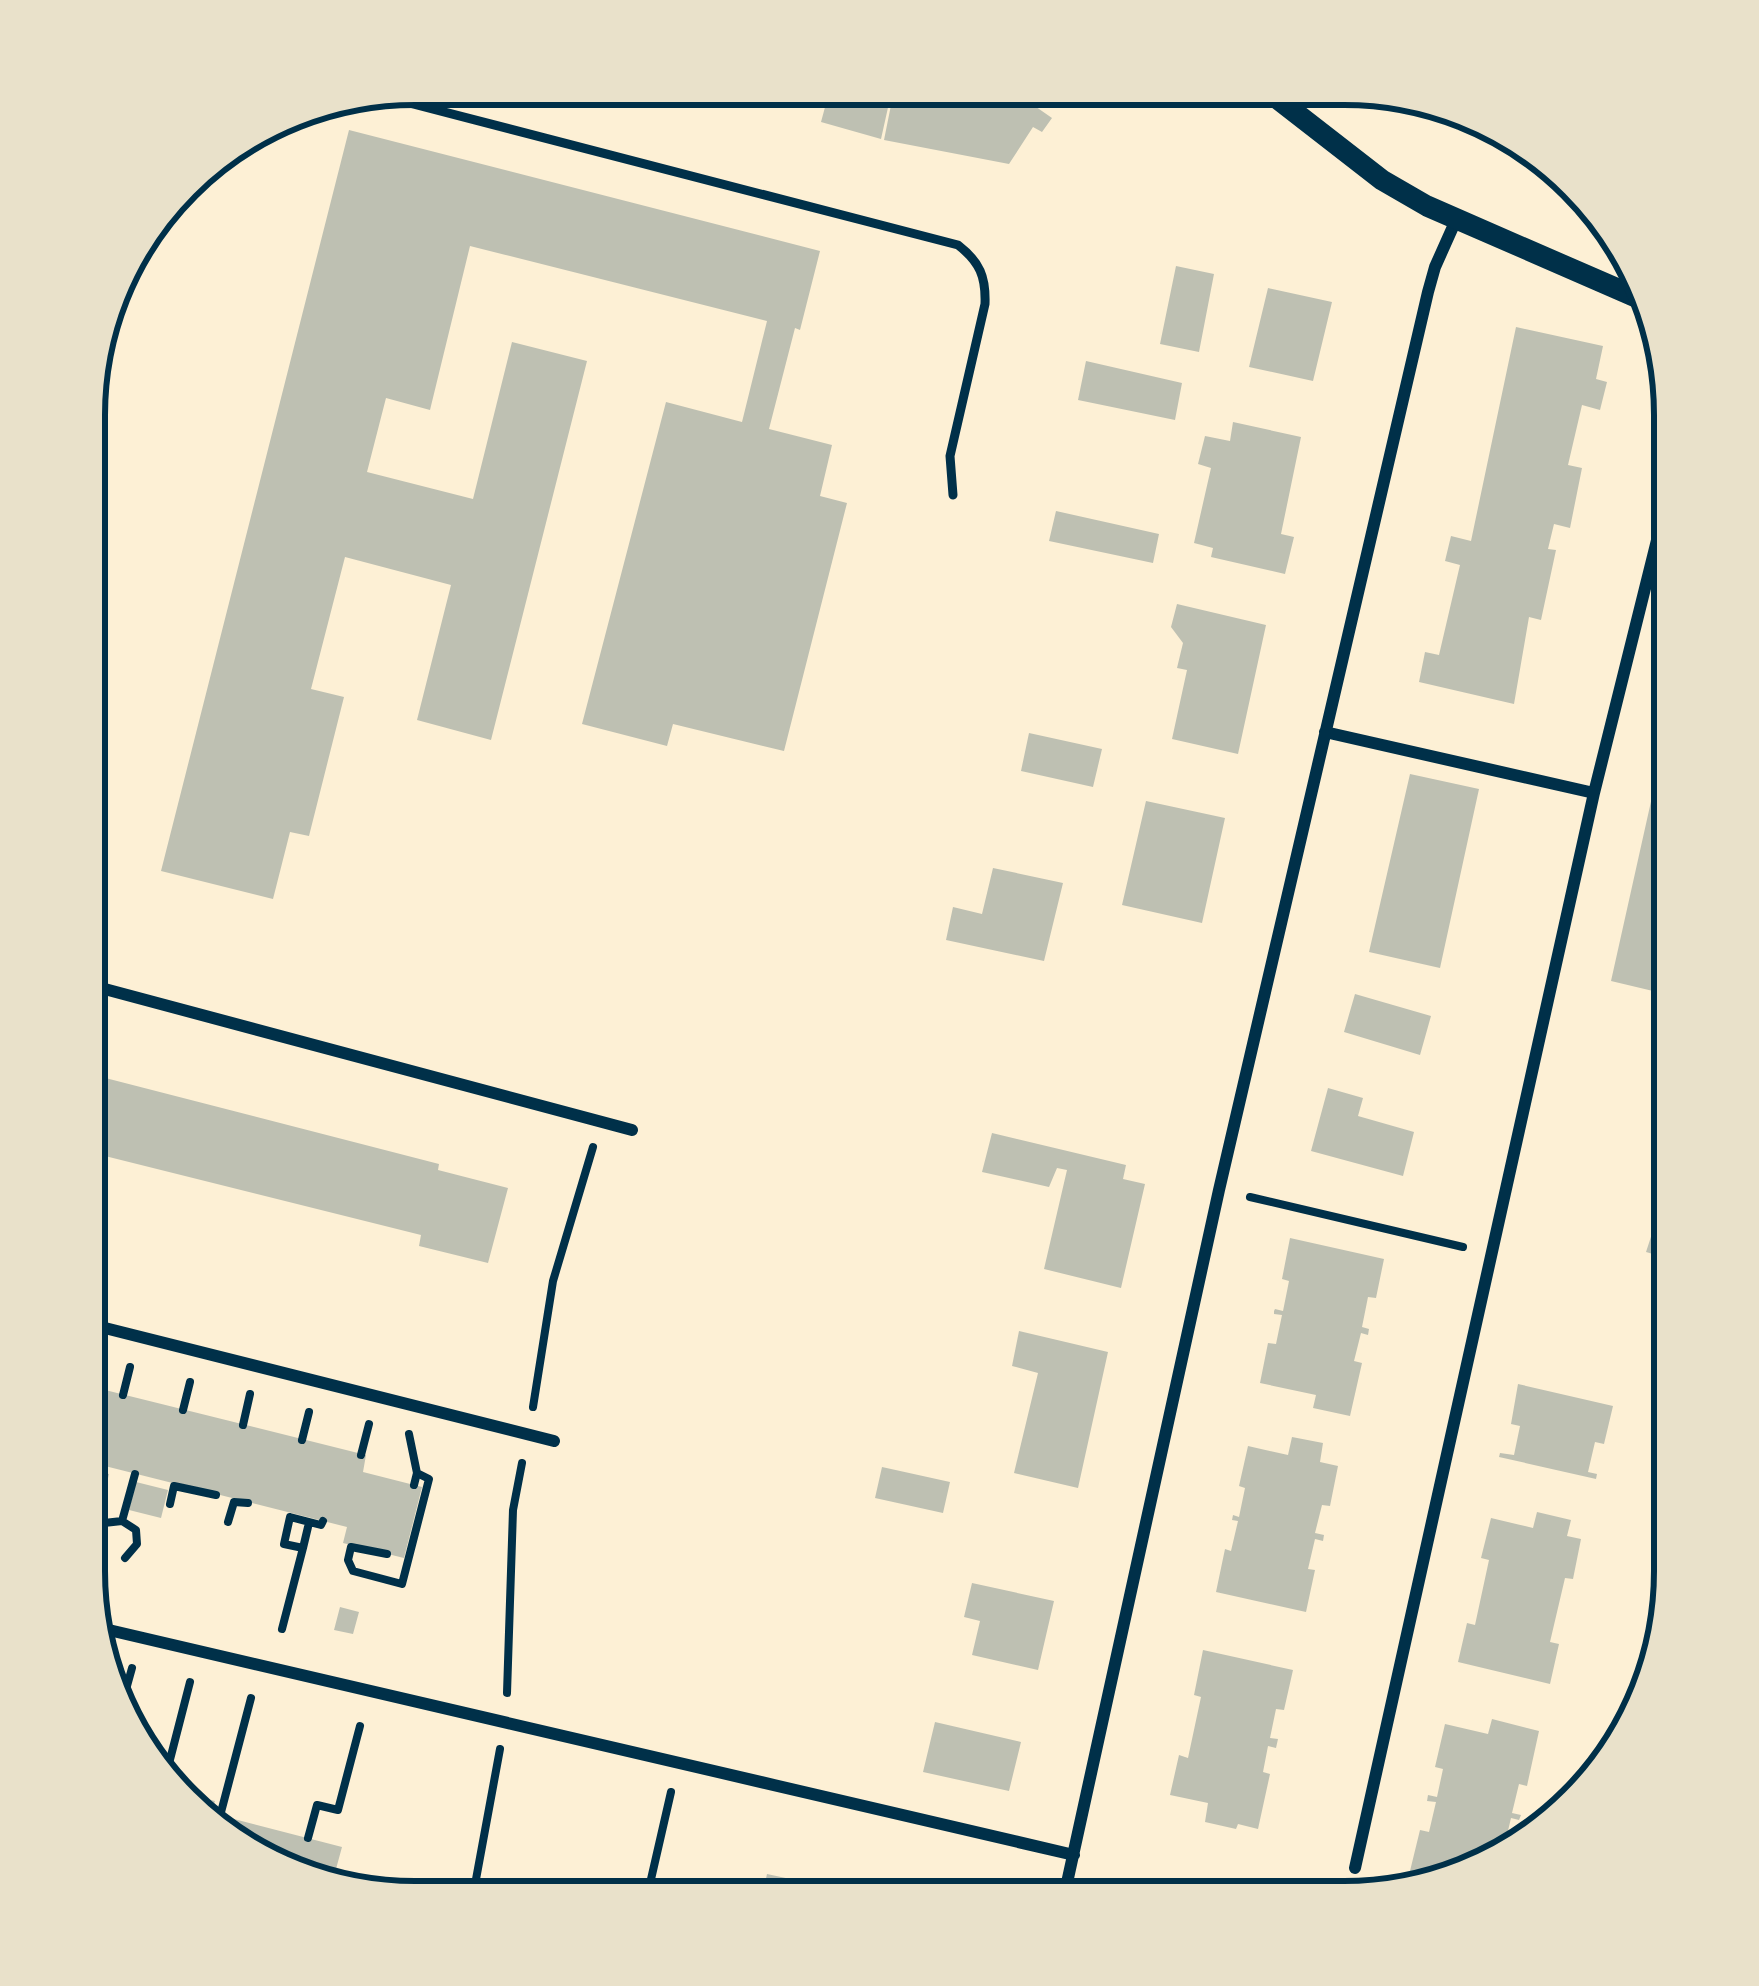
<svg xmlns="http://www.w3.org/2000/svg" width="1759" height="1986" font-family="Roboto,sans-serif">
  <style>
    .building { fill: #bec0b2 }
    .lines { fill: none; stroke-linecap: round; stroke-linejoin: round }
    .path { stroke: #003049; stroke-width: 8 }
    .service { stroke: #003049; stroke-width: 9 }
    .minor { stroke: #003049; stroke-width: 12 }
    .tertiary { stroke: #003049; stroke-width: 21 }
    .rim { fill: none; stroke: #003049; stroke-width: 6 }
  </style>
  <rect width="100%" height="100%" fill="#fdf0d5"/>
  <path class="building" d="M 831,85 L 893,85 L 881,139 L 821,122 Z
    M 895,85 L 953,86 L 976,95 L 984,86 L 1006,86 L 1052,118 L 1042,132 L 1033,127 L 1009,164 L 884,140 Z
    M 349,130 L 820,251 L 800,330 L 795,328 L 769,429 L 832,445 L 820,496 L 847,503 L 784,751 L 673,724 L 667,746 L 582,724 L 666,402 L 742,422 L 767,321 L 470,246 L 430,410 L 386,398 L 367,472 L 473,499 L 512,342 L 587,361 L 491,740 L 417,720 L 451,585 L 345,557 L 311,689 L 344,697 L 309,836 L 290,832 L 273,899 L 161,871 Z
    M 1176,266 L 1214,274 L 1199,352 L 1160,344 Z
    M 1268,288 L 1332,302 L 1313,381 L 1249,367 Z
    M 1516,327 L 1603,346 L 1596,379 L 1607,382 L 1600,410 L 1582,405 L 1568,465 L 1582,468 L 1570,528 L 1554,524 L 1548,549 L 1556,550 L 1541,620 L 1529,617 L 1514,704 L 1419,682 L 1425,652 L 1439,655 L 1460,565 L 1445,561 L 1451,536 L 1471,541 Z
    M 1086,361 L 1182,383 L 1175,420 L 1078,400 Z
    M 1233,422 L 1301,437 L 1281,534 L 1294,537 L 1285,574 L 1211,557 L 1213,548 L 1194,543 L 1211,468 L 1198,464 L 1205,436 L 1230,441 Z
    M 1056,511 L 1159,534 L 1153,563 L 1049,541 Z
    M 1177,604 L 1266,625 L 1238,754 L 1172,739 L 1187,670 L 1177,668 L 1183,643 L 1171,627 Z
    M 1672,707 L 1674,708 L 1674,746 L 1664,745 Z
    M 1029,733 L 1102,749 L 1093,787 L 1021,771 Z
    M 1658,770 L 1674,773 L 1674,996 L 1611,981 Z
    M 1410,774 L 1479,789 L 1440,968 L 1369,952 Z
    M 1146,801 L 1225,818 L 1202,923 L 1122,905 Z
    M 993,868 L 1063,883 L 1044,961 L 946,940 L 953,907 L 982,914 Z
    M 1355,994 L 1431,1016 L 1420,1055 L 1344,1032 Z
    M 86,1073 L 439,1164 L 438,1170 L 508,1188 L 488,1263 L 419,1246 L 421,1235 L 85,1151 Z
    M 1673,1085 L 1674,1086 L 1674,1138 L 1660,1135 Z
    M 1328,1088 L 1363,1098 L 1358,1116 L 1414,1132 L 1403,1176 L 1311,1151 Z
    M 992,1133 L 1126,1165 L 1123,1179 L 1145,1184 L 1121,1288 L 1044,1269 L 1067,1170 L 1057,1168 L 1049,1187 L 982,1172 Z
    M 1664,1197 L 1674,1200 L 1674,1260 L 1646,1252 Z
    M 1290,1238 L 1384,1259 L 1376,1298 L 1368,1297 L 1362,1327 L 1369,1329 L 1368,1335 L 1361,1333 L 1354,1361 L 1362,1363 L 1350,1416 L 1313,1408 L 1316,1395 L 1260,1383 L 1268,1343 L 1276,1344 L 1282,1315 L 1274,1314 L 1274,1311 L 1275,1309 L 1283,1311 L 1289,1281 L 1282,1279 Z
    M 1019,1331 L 1108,1352 L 1078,1488 L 1014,1473 L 1038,1373 L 1012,1366 Z
    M 1518,1384 L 1613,1406 L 1604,1444 L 1595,1442 L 1588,1472 L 1597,1474 L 1596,1479 L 1499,1457 L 1500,1453 L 1514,1455 L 1520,1426 L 1511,1424 Z
    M 85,1385 L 366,1455 L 363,1472 L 422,1487 L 404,1558 L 343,1543 L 347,1527 L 85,1461 Z
    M 1292,1437 L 1323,1443 L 1320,1462 L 1338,1466 L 1330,1506 L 1322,1505 L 1315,1533 L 1324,1535 L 1323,1541 L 1315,1539 L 1308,1569 L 1315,1570 L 1306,1612 L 1216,1592 L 1225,1549 L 1231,1551 L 1238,1521 L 1232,1520 L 1233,1515 L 1239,1517 L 1245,1488 L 1239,1486 L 1248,1446 L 1288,1455 Z
    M 882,1467 L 950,1482 L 943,1513 L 875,1498 Z
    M 86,1468 L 109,1474 L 103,1499 L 85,1494 Z
    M 136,1482 L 168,1490 L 161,1518 L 129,1510 Z
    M 1537,1512 L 1571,1520 L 1567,1536 L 1581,1539 L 1573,1579 L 1565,1578 L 1550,1642 L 1559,1644 L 1550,1684 L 1458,1662 L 1467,1623 L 1475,1625 L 1489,1560 L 1481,1558 L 1491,1518 L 1533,1528 Z
    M 972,1583 L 1054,1601 L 1038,1670 L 972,1655 L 980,1621 L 964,1617 Z
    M 340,1607 L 359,1612 L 353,1634 L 334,1630 Z
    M 1203,1650 L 1293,1670 L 1284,1710 L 1276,1709 L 1270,1738 L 1278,1739 L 1276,1748 L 1268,1746 L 1263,1772 L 1270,1774 L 1258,1829 L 1238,1824 L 1236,1829 L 1205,1822 L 1208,1803 L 1170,1795 L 1179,1755 L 1188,1758 L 1201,1697 L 1194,1695 Z
    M 1492,1719 L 1539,1731 L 1527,1786 L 1519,1784 L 1512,1813 L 1521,1815 L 1519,1820 L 1511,1818 L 1504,1848 L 1516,1850 L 1437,1877 L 1410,1871 L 1420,1830 L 1429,1832 L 1436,1802 L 1427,1801 L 1428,1795 L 1437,1797 L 1443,1769 L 1435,1767 L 1445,1724 L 1488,1734 Z
    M 935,1722 L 1021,1742 L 1009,1791 L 923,1772 Z
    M 179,1792 L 215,1801 L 211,1813 L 342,1847 L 336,1869 L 328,1866 L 324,1880 L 249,1857 Z
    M 767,1874 L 795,1880 L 793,1889 L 840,1901 L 761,1901 Z"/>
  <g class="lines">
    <path class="path" d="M 1250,1197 L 1463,1247
      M 123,1395 L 130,1367
      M 533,1407 L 553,1281 L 593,1147
      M 183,1410 L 190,1382
      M 243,1425 L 250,1394
      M 409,1434 L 417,1473 L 414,1485
      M 302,1440 L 309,1412
      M 361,1455 L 369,1424
      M 170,1504 L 174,1486 L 216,1495
      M 228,1522 L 234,1502 L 248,1503
      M 102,1535 L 98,1534 L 104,1523 L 122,1521
      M 303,1548 L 308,1527
      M 387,1554 L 351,1547 L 348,1560 L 353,1571 L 402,1584 L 429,1479 L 417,1473
      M 125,1558 L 137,1544 L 136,1530 L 122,1521 L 135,1474
      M 282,1629 L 303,1548 L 284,1544 L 290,1517 L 321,1525 L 323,1521
      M 507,1693 L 513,1510 L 522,1463
      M 122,1704 L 132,1668
      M 165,1779 L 190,1682
      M 220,1816 L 251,1698
      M 308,1838 L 317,1805 L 338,1810 L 360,1726
      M 472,1901 L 500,1749
      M 646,1901 L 671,1792"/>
    <path class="service" d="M 367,92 L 958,245 C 980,262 986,277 985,304 L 950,456 L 953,495"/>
    <path class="minor" d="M 1325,732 L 1594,793
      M 86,984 L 632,1130
      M 85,1323 L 554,1441
      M 96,1627 L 1074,1855
      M 1355,1868 L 1594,793 L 1674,472
      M 1063,1901 L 1219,1190 L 1428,292 L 1435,267 L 1456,220"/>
    <path class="tertiary" d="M 1261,86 L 1382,180 L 1427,206 L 1643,300"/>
  </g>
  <path d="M0 0H1759V1986H0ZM415 105H1344A310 310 0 0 1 1654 415V1571A310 310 0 0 1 1344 1881H415A310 310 0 0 1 105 1571V415A310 310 0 0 1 415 105Z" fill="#e9e1ca" fill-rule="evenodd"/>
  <path class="rim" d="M415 105H1344A310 310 0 0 1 1654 415V1571A310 310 0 0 1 1344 1881H415A310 310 0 0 1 105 1571V415A310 310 0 0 1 415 105Z"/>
</svg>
